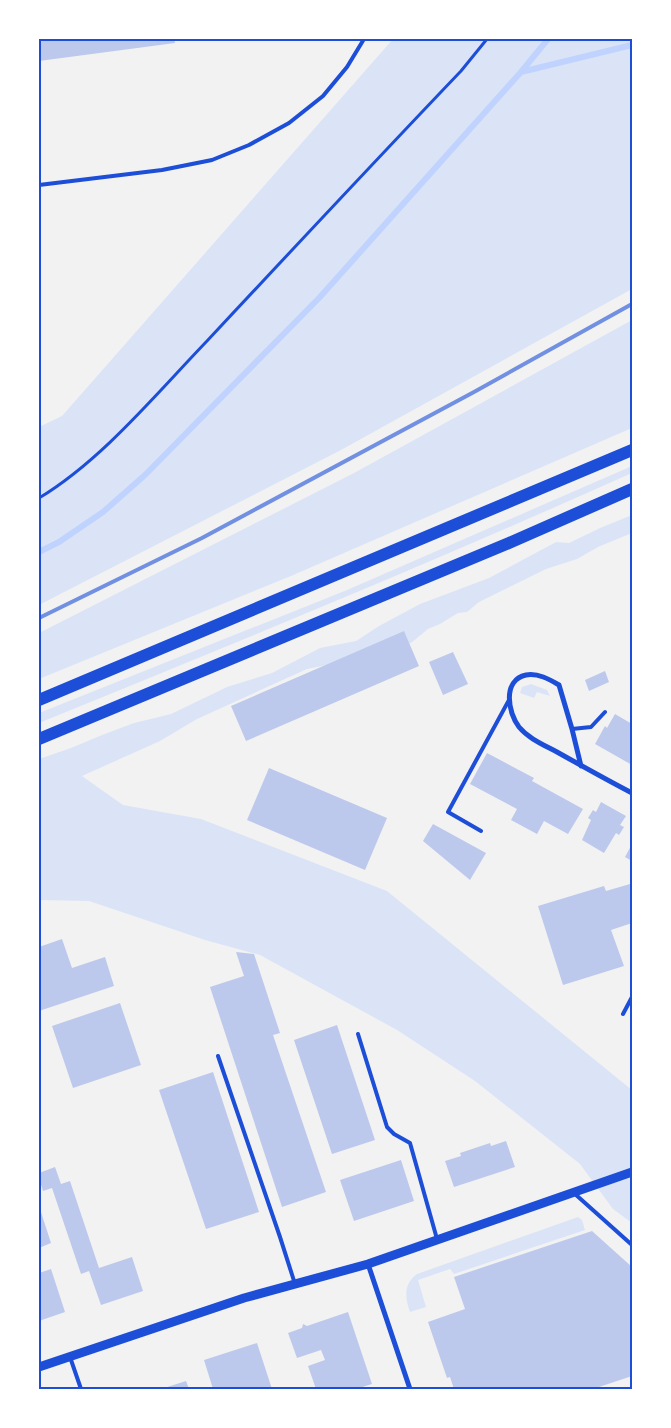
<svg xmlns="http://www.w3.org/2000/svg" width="671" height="1428" font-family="'Roboto Condensed',sans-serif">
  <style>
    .green { fill: #dbe4f7 }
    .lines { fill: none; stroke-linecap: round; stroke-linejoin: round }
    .stream { stroke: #bfd3fe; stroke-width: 6 }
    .building { fill: #bdc9ec }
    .path { stroke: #1d4ed8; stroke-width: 3 }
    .service { stroke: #1d4ed8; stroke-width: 4 }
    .minor { stroke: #1d4ed8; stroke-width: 5 }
    .tertiary { stroke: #1d4ed8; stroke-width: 9 }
    .primary { stroke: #1d4ed8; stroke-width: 12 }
    .rail { stroke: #7290e2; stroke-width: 4 }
    .neatline { fill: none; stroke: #1d4ed8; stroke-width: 2 }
  </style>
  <rect width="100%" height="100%" fill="#f2f2f2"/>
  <path class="green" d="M 393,39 L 632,39 L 632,289 L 341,450 L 39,605 L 39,427 L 62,416 Z
    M 632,320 L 632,428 L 291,576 L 39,679 L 39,633 L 354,473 Z
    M 632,466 L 632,473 C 436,561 238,642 39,723 L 39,713 L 347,590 Z
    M 632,515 L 632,533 L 598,547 L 577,559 L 546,569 L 479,602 L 467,612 L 458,613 L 440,624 L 428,629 L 411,643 L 342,662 L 307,669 L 197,719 L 160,741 L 82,776 L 123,805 L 201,819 L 387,891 L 632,1090 L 632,1223 L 613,1209 L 580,1164 L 475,1081 L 397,1030 L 260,955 L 205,940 L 89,901 L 39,900 L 39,759 L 71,748 L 102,735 L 134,723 L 171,714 L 227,687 L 272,673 L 320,648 L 356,641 L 379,626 L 420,604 L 489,578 L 556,542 L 569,543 L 600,528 Z
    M 531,684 L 547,690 L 550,696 L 537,692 L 534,698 L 520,693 L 522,687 Z
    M 578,1217 L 582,1220 L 585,1230 L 454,1274 L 450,1269 L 418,1280 L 426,1307 L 410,1312 C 405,1298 403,1284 417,1274 Z"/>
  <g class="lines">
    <path class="stream" d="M 521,72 L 632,45
      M 39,552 L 59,542 L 103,512 L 145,475 L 320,297 L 521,72 L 548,39"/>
  </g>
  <path class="building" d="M 39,39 L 174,39 L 175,43 L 39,61 Z
    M 404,631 L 419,666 L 246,741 L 231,706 Z
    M 453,652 L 468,684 L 443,695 L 429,662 Z
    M 605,671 L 609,682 L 589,691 L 585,680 Z
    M 615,714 L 632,724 L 632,765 L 595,744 L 605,726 L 607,728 Z
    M 487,753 L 534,778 L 532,781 L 583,809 L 568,834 L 544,821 L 537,834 L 511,820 L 517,809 L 470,784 Z
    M 269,768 L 387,818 L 365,870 L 247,820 Z
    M 601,802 L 626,816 L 620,825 L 624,827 L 619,835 L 616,833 L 604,853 L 582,840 L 591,820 L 588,818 L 593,810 L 596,812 Z
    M 433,824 L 486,853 L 470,880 L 423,841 Z
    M 632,844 L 632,861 L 625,857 Z
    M 630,884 L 632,890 L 632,923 L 611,930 L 624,966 L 563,985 L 538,906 L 604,886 L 606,891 Z
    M 62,939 L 72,968 L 105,957 L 114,986 L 39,1011 L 39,947 Z
    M 236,952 L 254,954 L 280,1033 L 273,1035 L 326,1192 L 282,1207 L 210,987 L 244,976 Z
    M 120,1003 L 141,1065 L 73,1088 L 52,1026 Z
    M 337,1025 L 375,1140 L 332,1154 L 294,1040 Z
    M 213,1072 L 259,1212 L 206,1229 L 159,1090 Z
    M 506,1141 L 515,1167 L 454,1187 L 445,1161 L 461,1156 L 460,1153 L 490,1143 L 491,1146 Z
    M 401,1160 L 414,1201 L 354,1221 L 340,1180 Z
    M 55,1167 L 61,1184 L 70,1181 L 99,1268 L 132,1257 L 143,1291 L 101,1305 L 89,1271 L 81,1274 L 52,1188 L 43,1191 L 39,1178 L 39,1173 Z
    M 39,1206 L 51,1243 L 39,1248 Z
    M 592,1231 L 632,1267 L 632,1376 L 593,1389 L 454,1389 L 450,1377 L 447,1378 L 428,1322 L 465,1309 L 454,1277 Z
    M 51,1269 L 65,1312 L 39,1321 L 39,1273 Z
    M 348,1312 L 372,1384 L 356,1389 L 316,1389 L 308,1366 L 325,1360 L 321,1350 L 297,1358 L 288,1333 L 302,1328 L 303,1324 L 307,1326 Z
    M 257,1343 L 272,1389 L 213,1389 L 204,1360 Z
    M 186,1381 L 189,1389 L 161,1389 Z"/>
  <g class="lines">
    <path class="path" d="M 39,498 C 102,460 156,394 207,341 C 291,251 376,160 461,71 L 487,39"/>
    <path class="service" d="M 39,185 L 162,170 L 212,160 L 249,145 L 289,123 L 323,96 L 347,67 L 364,39
      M 572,729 L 591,727 L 605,712
      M 481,831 L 448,812 L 509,700
      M 623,1014 L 632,997
      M 358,1034 L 387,1127 L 394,1134 L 410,1143 L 437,1239
      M 218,1056 L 280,1237 L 295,1284
      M 575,1194 L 632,1245
      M 70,1357 L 81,1389"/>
    <path class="minor" d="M 581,766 L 572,729 L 559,685 C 549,679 538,673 526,675 C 502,680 508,713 519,727 C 529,739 544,745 557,752 C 582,766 607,780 632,793
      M 368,1264 L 410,1389"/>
    <path class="tertiary" d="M 39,1367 L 244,1298 L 368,1264 L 632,1172"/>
    <path class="primary" d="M 39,700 L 632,450
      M 39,739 L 509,543 L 632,489"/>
    <path class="rail" d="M 39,618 L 202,538 L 474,392 L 632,304"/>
  </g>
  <rect width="671" height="1428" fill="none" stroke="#ffffff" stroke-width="80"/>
  <rect x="40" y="40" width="591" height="1348" class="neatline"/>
</svg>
